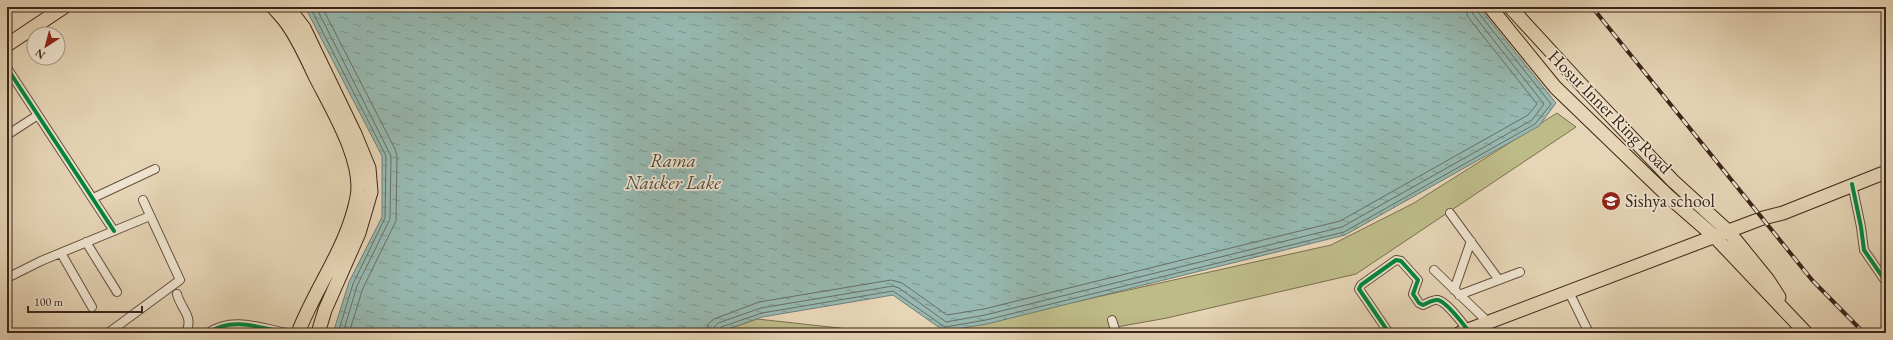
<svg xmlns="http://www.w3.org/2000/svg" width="1893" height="340" font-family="'EB Garamond',serif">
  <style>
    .park { fill: #bdbb88; stroke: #7c7050 }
    .water { fill: url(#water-ripples); stroke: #727d74 }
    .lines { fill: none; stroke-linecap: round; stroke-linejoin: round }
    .shore { stroke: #696e64; stroke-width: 1 }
    .minor-casing { stroke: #665140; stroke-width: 10 }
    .primary-casing { stroke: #3c2519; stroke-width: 15 }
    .minor { stroke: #efe4d0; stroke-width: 8 }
    .primary { stroke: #e6d5b6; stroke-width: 13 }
    .rail-casing { stroke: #3c2519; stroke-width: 4 }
    .rail { stroke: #efe4d0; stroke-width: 2.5; stroke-dasharray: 8; stroke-linecap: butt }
    .cycleway-casing { stroke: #efe4d0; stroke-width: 6 }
    .cycleway { stroke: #00873e; stroke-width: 4 }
    .labels { text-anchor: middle; stroke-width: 3.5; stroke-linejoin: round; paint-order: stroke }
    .street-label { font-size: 18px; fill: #3c2519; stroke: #efe4d0 }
    .poi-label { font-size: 18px; fill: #3c2519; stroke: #efe4d0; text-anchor: start }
    .water-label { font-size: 19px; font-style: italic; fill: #524a3f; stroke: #efe4d0 }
  </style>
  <defs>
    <pattern id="water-ripples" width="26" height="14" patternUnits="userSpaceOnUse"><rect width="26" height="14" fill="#96b8b0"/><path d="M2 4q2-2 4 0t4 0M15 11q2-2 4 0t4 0" fill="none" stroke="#7c958e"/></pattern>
  </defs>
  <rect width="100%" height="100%" fill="#e6d5b6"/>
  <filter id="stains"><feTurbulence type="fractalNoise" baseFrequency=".005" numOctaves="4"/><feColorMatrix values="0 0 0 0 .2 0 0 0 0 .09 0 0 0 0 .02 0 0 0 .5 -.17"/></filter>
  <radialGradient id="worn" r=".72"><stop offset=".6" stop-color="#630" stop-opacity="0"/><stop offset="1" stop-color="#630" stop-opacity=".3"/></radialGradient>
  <path class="park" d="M 1557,113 L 1576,127 L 1356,274 L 1167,318 L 1083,333 L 717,333 L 757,319 L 876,332 L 944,331 L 1331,245 L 1414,203 Z"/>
  <path class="water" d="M 305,7 L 1479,7 L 1556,103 L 1539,126 L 1345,235 L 987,324 L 944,331 L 893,295 L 762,317 L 717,333 L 333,333 L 349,282 L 382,217 L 382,156 Z"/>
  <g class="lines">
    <path class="shore" d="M 310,7 L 386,156 L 385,218 L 353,284 L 338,333
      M 316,7 L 391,156 L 390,219 L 357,286 L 343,333
      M 322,7 L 395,149 L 397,156 L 396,221 L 363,288 L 349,333
      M 707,333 L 708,324 L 714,319 L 759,302 L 891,280 L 902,283 L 947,315 L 984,309 L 1340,221 L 1528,115 L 1537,104 L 1468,17 L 1465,7
      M 713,333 L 714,327 L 718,323 L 761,308 L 893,286 L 899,288 L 946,322 L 985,315 L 1342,227 L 1532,120 L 1544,104 L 1473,14 L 1471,7
      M 718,333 L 721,327 L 762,313 L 893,291 L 945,327 L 986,320 L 1344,232 L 1535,124 L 1551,104 L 1477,11 L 1476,7"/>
    <g class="minor-casing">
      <path id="minor" d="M 7,68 L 114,231
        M 7,135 L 38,115
        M 1852,184 L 1861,227 L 1864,250 L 1886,282
        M 93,198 L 155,169
        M 1450,213 L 1499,280
        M 86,242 L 117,292
        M 61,253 L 92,307
        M 1434,270 L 1488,322
        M 7,278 L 41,261 L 150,216
        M 1454,290 L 1471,241
        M 1569,292 L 1589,333
        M 177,294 C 180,307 193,316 187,330
        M 1459,295 L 1520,272
        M 1112,320 L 1116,333
        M 108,333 L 180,280 L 143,200
        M 208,333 C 232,316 261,328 287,333
        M 1389,333 L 1359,289 L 1361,285 L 1396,260 L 1401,261 L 1418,280 L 1413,294 L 1419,303 L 1423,305 C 1428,303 1433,299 1438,300 C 1447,302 1462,323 1468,330"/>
    </g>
    <g class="primary-casing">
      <path id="primary" d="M 273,7 C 278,13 284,19 288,25 C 299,41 307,59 315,76 C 331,108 364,161 357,197 C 348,246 315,288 298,333
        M 288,7 L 304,28 L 355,134 L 369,168 L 371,192 L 359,233 L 325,310 L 318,333
        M 1490,7 L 1555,87 L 1668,196 L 1715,237 L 1806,333
        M 1510,7 L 1588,92 L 1673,181 L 1729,232 L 1768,280 L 1779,297
        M 7,45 L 64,7
        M 1460,333 L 1763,218 L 1783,213 L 1886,172"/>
    </g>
    <use href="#minor" class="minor"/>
    <use href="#primary" class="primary"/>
    <g class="rail-casing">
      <path id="rail" d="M 1592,7 L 1812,280 L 1864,333"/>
    </g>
    <use href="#rail" class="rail"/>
    <g class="cycleway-casing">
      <path id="cycleway" d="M 7,68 L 114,231
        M 1852,184 L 1861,227 L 1864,250 L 1886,282
        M 208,333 C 232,316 261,328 287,333
        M 1389,333 L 1359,289 L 1361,285 L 1396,260 L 1401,261 L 1418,280 L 1413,294 L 1419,303 L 1423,305 C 1428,303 1433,299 1438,300 C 1447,302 1462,323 1468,330"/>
    </g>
    <use href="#cycleway" class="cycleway"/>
  </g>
  <defs>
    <g id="school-disc" transform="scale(1)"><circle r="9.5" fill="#8f2418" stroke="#efe4d0"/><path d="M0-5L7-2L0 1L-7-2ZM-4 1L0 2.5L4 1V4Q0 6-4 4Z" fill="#fff"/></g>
  </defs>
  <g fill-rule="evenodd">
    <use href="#school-disc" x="1611" y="201"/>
  </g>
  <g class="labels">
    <g class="street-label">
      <text transform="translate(1610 112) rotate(45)" y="6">Hosur Inner Ring Road</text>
    </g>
    <g class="poi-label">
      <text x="1625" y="207">Sishya school</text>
    </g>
    <g class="water-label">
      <text x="673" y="167">Rama<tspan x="673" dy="22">Naicker Lake</tspan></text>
    </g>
  </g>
  <rect width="1893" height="340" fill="none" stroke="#e6d5b6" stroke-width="24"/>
  <rect x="8" y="8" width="1877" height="324" fill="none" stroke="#3c2519" stroke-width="2"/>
  <rect x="12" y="12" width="1869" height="316" fill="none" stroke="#3c2519"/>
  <g transform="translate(46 46) rotate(216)"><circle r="19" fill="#efe4d0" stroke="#a79887"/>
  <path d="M0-3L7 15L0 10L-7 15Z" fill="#8f2418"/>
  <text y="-6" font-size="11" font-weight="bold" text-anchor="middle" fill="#3c2519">N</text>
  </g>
  <path d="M28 306v6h114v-6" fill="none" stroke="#3c2519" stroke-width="2"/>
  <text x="34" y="306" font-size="12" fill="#3c2519" stroke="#efe4d0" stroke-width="3" paint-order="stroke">100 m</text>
  <rect width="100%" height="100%" filter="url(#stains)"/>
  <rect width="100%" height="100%" fill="url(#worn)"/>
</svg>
